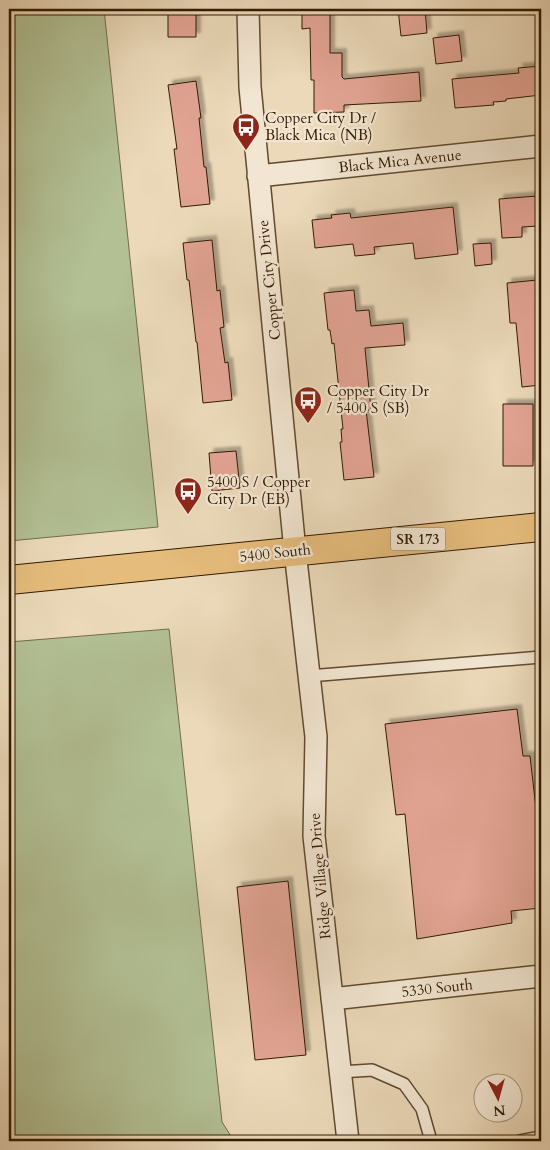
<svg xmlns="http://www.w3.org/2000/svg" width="550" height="1150" font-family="Cardo,serif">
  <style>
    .green { fill: #b2c094; stroke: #726d4a }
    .building { fill: #e1a392; stroke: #321a01; filter: url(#shadow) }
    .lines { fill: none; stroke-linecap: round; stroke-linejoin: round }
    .lane-casing { stroke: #604a2f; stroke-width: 14 }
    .street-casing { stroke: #604a2f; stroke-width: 24 }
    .primary-casing { stroke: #321a01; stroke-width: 30 }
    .lane { stroke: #f2e6d2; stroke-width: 11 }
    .street { stroke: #f2e6d2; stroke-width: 21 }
    .primary { stroke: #e6bc7c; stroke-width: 28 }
    .labels { text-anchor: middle; stroke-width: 4.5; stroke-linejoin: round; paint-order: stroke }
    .shield { fill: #f2e6d2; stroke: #6c5740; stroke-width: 1 }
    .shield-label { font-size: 14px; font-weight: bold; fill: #321a01 }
    .poi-label { font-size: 15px; fill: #321a01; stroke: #f2e6d2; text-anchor: start }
    .street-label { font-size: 15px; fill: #321a01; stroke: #f2e6d2 }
  </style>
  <defs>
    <filter id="shadow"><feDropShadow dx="4.5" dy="-4.5" stdDeviation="1" flood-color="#0004"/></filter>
  </defs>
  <rect width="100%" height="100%" fill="#ebd9b9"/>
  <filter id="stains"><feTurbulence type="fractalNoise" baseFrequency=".004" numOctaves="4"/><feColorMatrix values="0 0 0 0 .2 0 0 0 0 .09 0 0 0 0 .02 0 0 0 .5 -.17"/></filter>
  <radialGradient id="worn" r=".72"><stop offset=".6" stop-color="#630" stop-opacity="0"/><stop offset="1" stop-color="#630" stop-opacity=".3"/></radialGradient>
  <path class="green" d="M 9,9 L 104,9 L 158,527 L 9,541 Z
    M 169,629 L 222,1122 L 234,1141 L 9,1141 L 9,642 Z"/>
  <path class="building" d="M 168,9 L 196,9 L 196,37 L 168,37 Z
    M 302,9 L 330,9 L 330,53 L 342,53 L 342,77 L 344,79 L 419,72 L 421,101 L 344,105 L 344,112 L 314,113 L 314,80 L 311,80 L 310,28 L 302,29 Z
    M 398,9 L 425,9 L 427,33 L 401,36 Z
    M 459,35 L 462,61 L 436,64 L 433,38 Z
    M 541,66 L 541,95 L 506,99 L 506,101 L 493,102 L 494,105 L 455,108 L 452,79 L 519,73 L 518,68 Z
    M 196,81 L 201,118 L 199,118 L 204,167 L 206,167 L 210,204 L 181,207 L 174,149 L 177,149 L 168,85 Z
    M 537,196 L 539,226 L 522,227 L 522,237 L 502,238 L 499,199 Z
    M 453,207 L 458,254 L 415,259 L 413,243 L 374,247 L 375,254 L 355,256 L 353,244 L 315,248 L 312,220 L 332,218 L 331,215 L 350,213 L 351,218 Z
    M 212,240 L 217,291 L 220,290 L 224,327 L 220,328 L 225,363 L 228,362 L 232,400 L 203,403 L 197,342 L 196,342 L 189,280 L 187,280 L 183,243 Z
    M 491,243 L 492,264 L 475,266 L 473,244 Z
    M 537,280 L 541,326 L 541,385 L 522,387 L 516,323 L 510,323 L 507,283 Z
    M 354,290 L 356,311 L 369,310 L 371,326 L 403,323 L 405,345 L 365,348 L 371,410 L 366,410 L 374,477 L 344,480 L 340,442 L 342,442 L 341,429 L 343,429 L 334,343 L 332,344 L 330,330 L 328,330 L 324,293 Z
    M 503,404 L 533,404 L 533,466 L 503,466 Z
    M 236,451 L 240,488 L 212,491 L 209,453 Z
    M 517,709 L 523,756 L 530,756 L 541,852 L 541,908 L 511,911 L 512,923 L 417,939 L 405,814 L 396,815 L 385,724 Z
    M 288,881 L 306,1055 L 255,1060 L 237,887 Z"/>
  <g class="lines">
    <g class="lane-casing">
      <path id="lane" d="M 309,676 L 541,657
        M 340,1072 L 372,1070 L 404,1084 L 422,1109 L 431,1141
        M 520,1141 L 541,1137"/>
    </g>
    <g class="street-casing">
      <path id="street" d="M 248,9 L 250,87 L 295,551 L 316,737 L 314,836 L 348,1141
        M 258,176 L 541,146
        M 332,999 L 541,976"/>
    </g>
    <g class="primary-casing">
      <path id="primary" d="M 9,580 L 541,527"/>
    </g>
    <use href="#lane" class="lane"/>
    <use href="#street" class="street"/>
    <use href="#primary" class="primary"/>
  </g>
  <defs>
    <g id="bus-pin" transform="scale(1.4375)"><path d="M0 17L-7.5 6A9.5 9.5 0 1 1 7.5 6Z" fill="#8f2418" stroke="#f2e6d2"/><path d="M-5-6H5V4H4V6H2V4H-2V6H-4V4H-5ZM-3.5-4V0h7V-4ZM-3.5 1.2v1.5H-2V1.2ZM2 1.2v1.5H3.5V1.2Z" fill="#fff"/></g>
  </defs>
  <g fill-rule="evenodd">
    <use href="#bus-pin" x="246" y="127"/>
    <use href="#bus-pin" x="308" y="400"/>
    <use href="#bus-pin" x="188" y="491"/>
  </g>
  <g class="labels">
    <rect class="shield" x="390.5" y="527.5" width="55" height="23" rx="4"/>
    <g class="shield-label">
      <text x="418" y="544">SR 173</text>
    </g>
    <g class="poi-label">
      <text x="265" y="123">Copper City Dr /<tspan x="265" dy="17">Black Mica (NB)</tspan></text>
      <text x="327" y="396">Copper City Dr<tspan x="327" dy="17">/ 5400 S (SB)</tspan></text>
      <text x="207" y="487">5400 S / Copper<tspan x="207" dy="17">City Dr (EB)</tspan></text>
    </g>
    <g class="street-label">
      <text transform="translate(400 161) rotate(-6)" y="5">Black Mica Avenue</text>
      <text transform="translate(269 280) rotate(-96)" y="5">Copper City Drive</text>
      <text transform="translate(275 553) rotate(-6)" y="5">5400 South</text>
      <text transform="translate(320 876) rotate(-95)" y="5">Ridge Village Drive</text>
      <text transform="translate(437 988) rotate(-6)" y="5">5330 South</text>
    </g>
  </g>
  <rect width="550" height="1150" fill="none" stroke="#ebd9b9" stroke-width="30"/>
  <rect x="10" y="10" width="530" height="1130" fill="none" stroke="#321a01" stroke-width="2.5"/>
  <rect x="15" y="15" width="520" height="1120" fill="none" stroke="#321a01"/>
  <g transform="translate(498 1098) rotate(174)"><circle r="24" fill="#f2e6d2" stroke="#a5947e"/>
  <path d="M0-4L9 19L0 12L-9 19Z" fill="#8f2418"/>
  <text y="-8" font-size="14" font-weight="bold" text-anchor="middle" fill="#321a01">N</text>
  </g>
  <rect width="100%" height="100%" filter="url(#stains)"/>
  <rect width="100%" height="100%" fill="url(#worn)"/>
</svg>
